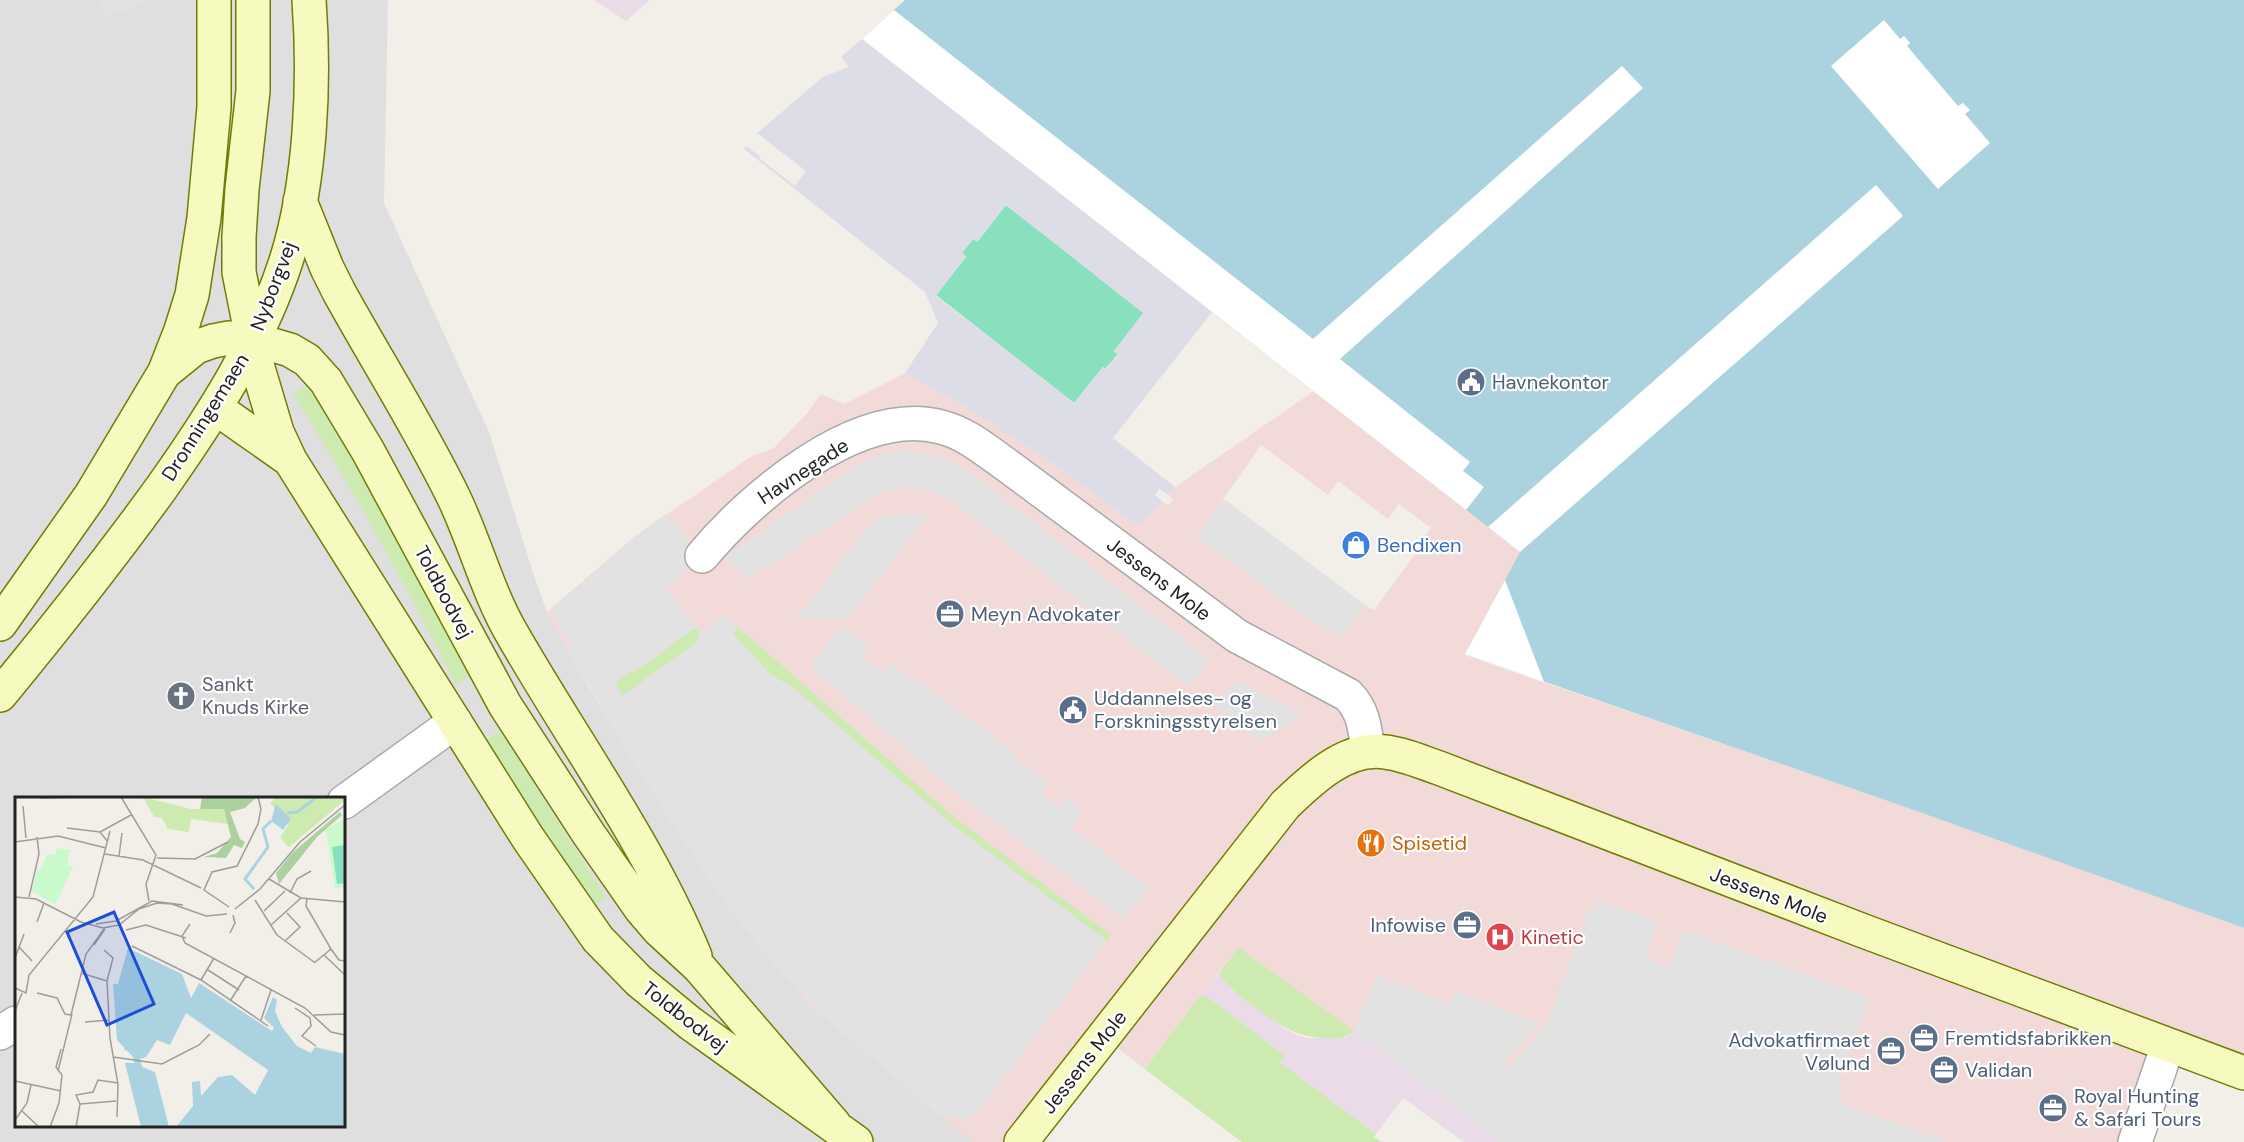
<svg xmlns="http://www.w3.org/2000/svg" width="2244" height="1142" font-family="'DM Sans',sans-serif">
  <style>
    .residential { fill: #e0dfdf; fill-rule: evenodd }
    .commercial { fill: #f2dad9; fill-rule: evenodd }
    .industrial { fill: #ebdbe8 }
    .grass { fill: #cdebb0 }
    .pitch { fill: #88e0be }
    .parking { fill: #e2e2e2 }
    .plaza { fill: #dddde8; fill-rule: evenodd }
    .water { fill: #aad3df }
    .pier { fill: #fff }
    .lines { fill: none; stroke-linecap: round; stroke-linejoin: round }
    .street-casing { stroke: #a9a9a9; stroke-width: 36 }
    .secondary-casing { stroke: #707d05; stroke-width: 36 }
    .street { stroke: #fff; stroke-width: 33 }
    .secondary { stroke: #f7fabf; stroke-width: 33 }
    .labels { text-anchor: middle; stroke-width: 4.5; stroke-linejoin: round; paint-order: stroke }
    .street-label { font-size: 20px; fill: #222; stroke: #fff }
    .service-label { font-size: 20px; fill: #4e5e75; stroke: #fff; text-anchor: start }
    .shop-label { font-size: 20px; fill: #366cbe; stroke: #fff; text-anchor: start }
    .worship-label { font-size: 20px; fill: #5b616d; stroke: #fff; text-anchor: start }
    .food-label { font-size: 20px; fill: #c56008; stroke: #fff; text-anchor: start }
    .health-label { font-size: 20px; fill: #be3a42; stroke: #fff; text-anchor: start }
    .inset-river { fill: none; stroke: #aad3df; stroke-width: 3 }
    .inset-road { fill: none; stroke: #9f9d99; stroke-width: 1.5 }
    .view { fill: #1d4ed8; fill-opacity: 0.15; stroke: #1d4ed8; stroke-width: 3 }
    .inset-edge { fill: none; stroke: #222; stroke-width: 3 }
  </style>
  <rect width="100%" height="100%" fill="#f2efe9"/>
  <path class="residential" d="M 0,0 L 388,0 L 384,203 L 489,432 L 535,579 L 547,612 L 587,684 L 638,769 L 711,882 L 742,925 L 811,1006 L 973,1142 L 0,1142 ZM 16,798 L 344,798 L 344,1126 L 16,1126 Z"/>
  <path class="commercial" d="M 905,373 L 973,411 L 1016,439 L 1055,465 L 1138,526 L 1163,502 L 1169,505 L 1173,499 L 1168,495 L 1175,487 L 1314,391 L 1520,552 L 1465,655 L 1908,808 L 2244,928 L 2244,1073 L 2168,1045 L 2135,1142 L 1502,1142 L 1238,947 L 1145,1069 L 1103,1037 L 1021,1142 L 973,1142 L 811,1006 L 742,925 L 711,882 L 638,769 L 573,659 L 547,612 L 634,537 L 752,456 L 774,448 L 807,413 L 821,394 L 845,404 ZM 1261,445 L 1328,495 L 1338,481 L 1388,519 L 1399,504 L 1431,528 L 1421,541 L 1423,543 L 1374,610 L 1365,605 L 1340,638 L 1197,537 Z"/>
  <path class="industrial" d="M 594,0 L 650,0 L 626,21 Z
    M 1219,973 L 1230,988 L 1285,1029 L 1297,1035 L 1308,1038 L 1346,1037 L 1354,1031 L 1502,1142 L 1464,1142 L 1403,1098 L 1376,1134 L 1277,1061 L 1284,1059 L 1284,1055 L 1213,1001 L 1204,996 L 1200,996 Z"/>
  <path class="grass" d="M 311,382 L 404,547 L 470,676 L 456,685 C 407,587 353,489 293,394 Z
    M 738,627 L 955,818 L 1111,935 L 1107,941 L 949,822 L 796,690 L 770,674 L 735,636 L 733,633 Z
    M 692,630 L 698,630 L 700,633 L 697,642 L 622,696 L 617,685 L 618,680 L 647,663 Z
    M 500,731 L 606,897 L 593,906 L 485,740 Z
    M 1238,947 L 1354,1031 C 1343,1039 1335,1039 1323,1038 C 1295,1037 1278,1024 1256,1008 C 1242,998 1228,988 1219,973 Z
    M 1200,996 L 1204,996 L 1213,1001 L 1284,1055 L 1284,1059 L 1279,1062 L 1376,1134 L 1374,1137 L 1382,1142 L 1242,1142 L 1146,1070 L 1145,1069 Z"/>
  <path class="pitch" d="M 1006,205 L 1144,313 L 1114,351 L 1118,354 L 1105,369 L 1103,367 L 1074,403 L 936,295 L 966,257 L 962,253 L 973,239 L 978,241 Z"/>
  <path class="parking" d="M 101,0 L 148,0 L 149,1 L 106,17 Z
    M 905,450 L 937,456 L 967,470 L 1210,660 L 1188,687 L 952,501 L 935,493 L 919,489 L 906,487 L 877,494 L 749,579 L 725,557 L 861,463 L 875,457 Z
    M 1224,499 L 1365,605 L 1340,638 L 1282,600 L 1197,537 Z
    M 929,513 L 848,619 L 796,619 L 876,517 Z
    M 666,514 L 702,556 L 666,587 L 698,630 L 692,630 L 647,663 L 618,680 L 617,685 L 622,696 L 697,642 L 700,633 L 725,615 L 738,627 L 733,632 L 735,636 L 770,674 L 796,690 L 949,822 L 1107,941 L 978,1112 L 964,1119 L 937,1114 L 862,1047 L 831,1023 L 783,975 L 742,925 L 711,882 L 638,769 L 567,648 L 571,646 L 551,610 L 634,537 Z
    M 842,625 L 870,646 L 862,656 L 883,672 L 891,663 L 915,682 L 918,679 L 1016,754 L 1014,757 L 1049,784 L 1041,794 L 1058,807 L 1066,797 L 1083,811 L 1071,828 L 1149,887 L 1124,919 L 956,793 L 810,666 Z
    M 1236,680 L 1256,691 L 1303,713 L 1291,724 L 1261,740 L 1214,708 Z
    M 1592,898 L 1658,922 L 1645,959 L 1670,967 L 1682,930 L 1869,997 L 1839,1083 L 1838,1092 L 1840,1099 L 1845,1105 L 1947,1142 L 1502,1142 L 1354,1031 L 1377,975 L 1450,1004 L 1456,991 L 1540,1023 L 1504,1062 L 1509,1066 L 1548,1023 L 1589,908 L 1594,908 L 1597,904 Z"/>
  <path class="plaza" d="M 862,39 L 1213,311 L 1113,438 L 1175,487 L 1168,495 L 1159,489 L 1155,495 L 1163,502 L 1138,526 L 1055,465 L 1016,439 L 973,411 L 905,373 L 938,323 L 925,292 L 744,149 L 746,146 L 760,156 L 759,158 L 795,186 L 806,171 L 757,133 L 823,77 L 849,67 L 841,57 ZM 1006,205 L 1143,313 L 1114,351 L 1118,355 L 1106,369 L 1103,367 L 1074,403 L 936,296 L 966,256 L 962,253 L 973,239 L 977,242 Z"/>
  <path class="water" d="M 905,0 L 2244,0 L 2244,928 L 1908,808 L 1465,654 L 1520,552 L 862,39 Z"/>
  <path class="pier" d="M 894,10 L 1313,339 L 1622,66 L 1643,88 L 1340,359 L 1470,462 L 1463,471 L 1484,487 L 1466,510 L 862,39 Z
    M 1884,20 L 1900,39 L 1904,36 L 1910,43 L 1907,46 L 1958,106 L 1963,103 L 1970,110 L 1965,114 L 1990,143 L 1938,189 L 1831,66 Z
    M 1876,185 L 1903,216 L 1520,552 L 1488,527 Z
    M 1505,580 L 1544,682 L 1465,654 Z"/>
  <g class="lines">
    <g class="street-casing">
      <path id="street" d="M 702,556 C 751,497 858,405 941,427 C 966,433 988,452 1008,466 L 1237,636 L 1348,695 C 1364,711 1365,730 1368,751
        M 344,802 L 455,722
        M 0,1033 L 16,1023
        M 2135,1142 L 2168,1045"/>
    </g>
    <g class="secondary-casing">
      <path id="secondary" d="M 253,0 L 253,91 L 242,189 L 239,237 L 239,272 L 258,368 L 277,432 L 290,460 L 528,838 L 598,939 L 639,981 L 690,1023 L 856,1142
        M 300,201 L 327,268 L 339,292 C 377,361 420,428 454,498 C 475,542 487,590 511,632 C 572,739 648,842 695,956
        M 165,371 L 181,330 L 192,295 L 204,218 L 214,107 L 214,0
        M 216,408 L 290,460
        M 0,624 L 91,495 L 164,373 L 196,347 L 213,341 L 229,338 L 252,339 L 273,345 L 290,350 L 307,360 L 326,381 L 368,451 L 505,705 L 588,833 L 641,909 L 659,930 L 699,967 L 834,1124
        M 0,695 C 56,627 110,559 162,487 C 210,419 260,342 286,261 C 311,182 315,82 309,0
        M 1021,1142 L 1285,805 C 1311,780 1346,746 1385,752 C 1404,754 1421,762 1439,768 L 1861,930 L 2244,1073"/>
    </g>
    <use href="#street" class="street"/>
    <use href="#secondary" class="secondary"/>
  </g>
  <defs>
    <g id="civic-disc" transform="scale(1.5)"><circle r="9.5" fill="#5c6f8a" stroke="#fff"/><path d="M-.6-6.5H3V-4.5H.6V-3L4-1V1h2V6H-6V1h2V-1L-.6-3ZM-1.2 2.5V6h2.4V2.5Z" fill="#fff"/></g>
    <g id="shop-disc" transform="scale(1.5)"><circle r="9.5" fill="#3f7fe0" stroke="#fff"/><path d="M-5-2.5h2.3a2.7 3.5 0 0 1 5.4 0H5L5.5 6h-11ZM-1.5-2.5h3a1.5 2.3 0 0 0-3 0Z" fill="#fff"/></g>
    <g id="office-disc" transform="scale(1.5)"><circle r="9.5" fill="#5c6f8a" stroke="#fff"/><path d="M-6-3h4V-5.5h4V-3h4V5H-6ZM-1-4.5V-3h2v-1.5ZM-6 0V1H6V0Z" fill="#fff"/></g>
    <g id="church-disc" transform="scale(1.5)"><circle r="9.5" fill="#6b7280" stroke="#fff"/><path d="M-1.2-6h2.4v3.5h3.3v2.4h-3.3V6h-2.4V-.1h-3.3v-2.4h3.3Z" fill="#fff"/></g>
    <g id="restaurant-disc" transform="scale(1.5)"><circle r="9.5" fill="#e8710a" stroke="#fff"/><path d="M-5-6h1v4h1v-4h1v4h1v-4h1v5L-1.5 .5V6h-2V.5L-5-1ZM5-6V6H3V1.5H1.5Q1.5-4 5-6Z" fill="#fff"/></g>
    <g id="hospital-disc" transform="scale(1.5)"><circle r="9.5" fill="#e0444e" stroke="#fff"/><path d="M-5-5h3v3.5h4V-5h3V5h-3V1.5h-4V5h-3Z" fill="#fff"/></g>
  </defs>
  <g fill-rule="evenodd">
    <use href="#civic-disc" x="1471" y="382"/>
    <use href="#shop-disc" x="1356" y="545"/>
    <use href="#office-disc" x="950" y="614"/>
    <use href="#church-disc" x="181" y="696"/>
    <use href="#civic-disc" x="1073" y="710"/>
    <use href="#restaurant-disc" x="1371" y="843"/>
    <use href="#office-disc" x="1467" y="925"/>
    <use href="#hospital-disc" x="1500" y="937"/>
    <use href="#office-disc" x="1924" y="1038"/>
    <use href="#office-disc" x="1891" y="1051"/>
    <use href="#office-disc" x="1944" y="1070"/>
    <use href="#office-disc" x="2053" y="1108"/>
  </g>
  <g class="labels">
    <g class="street-label">
      <text transform="translate(273 286) rotate(-69)" y="7">Nyborgvej</text>
      <text transform="translate(205 417) rotate(-58)" y="7">Dronningemaen</text>
      <text transform="translate(803 471) rotate(-33)" y="7">Havnegade</text>
      <text transform="translate(1159 579) rotate(37)" y="7">Jessens Mole</text>
      <text transform="translate(444 592) rotate(62)" y="7">Toldbodvej</text>
      <text transform="translate(1769 895) rotate(21)" y="7">Jessens Mole</text>
      <text transform="translate(685 1017) rotate(38)" y="7">Toldbodvej</text>
      <text transform="translate(1084 1062) rotate(-52)" y="7">Jessens Mole</text>
    </g>
    <g class="service-label">
      <text x="1492" y="389">Havnekontor</text>
      <text x="971" y="621">Meyn Advokater</text>
      <text x="1094" y="705">Uddannelses- og<tspan x="1094" dy="23">Forskningsstyrelsen</tspan></text>
      <text x="1446" y="932" text-anchor="end">Infowise</text>
      <text x="1945" y="1045">Fremtidsfabrikken</text>
      <text x="1870" y="1047" text-anchor="end">Advokatfirmaet<tspan x="1870" dy="23">Vølund</tspan></text>
      <text x="1965" y="1077">Validan</text>
      <text x="2074" y="1103">Royal Hunting<tspan x="2074" dy="23">&amp; Safari Tours</tspan></text>
    </g>
    <g class="shop-label">
      <text x="1377" y="552">Bendixen</text>
    </g>
    <g class="worship-label">
      <text x="202" y="691">Sankt<tspan x="202" dy="23">Knuds Kirke</tspan></text>
    </g>
    <g class="food-label">
      <text x="1392" y="850">Spisetid</text>
    </g>
    <g class="health-label">
      <text x="1521" y="944">Kinetic</text>
    </g>
  </g>
  <g transform="translate(15 797)">
    <rect width="330" height="330" fill="#f2efe9"/>
    <path d="M 128,0 L 176,12 L 209,12 L 213,27 L 176,22 L 174,35 L 153,32 L 147,21 L 139,20 ZM 261,0 L 330,0 L 330,3 L 274,50 L 265,41 L 273,28 L 255,6 Z" fill="#cdebb0"/>
    <path d="M 187,0 L 241,1 L 230,11 L 215,15 L 225,42 L 230,45 L 227,51 L 219,48 L 211,61 L 189,60 L 202,56 L 216,40 L 209,12 L 185,12 ZM 325,15 L 327,18 L 302,40 L 264,87 L 261,76 L 277,56 Z" fill="#add19e"/>
    <path d="M 330,21 L 330,90 L 320,91 L 311,33 ZM 42,51 L 55,53 L 52,67 L 58,70 L 40,108 L 17,94 L 22,73 L 26,72 L 32,57 L 40,58 Z" fill="#c8facc"/>
    <path d="M 330,48 L 330,86 L 322,87 L 317,50 Z" fill="#88e0be"/>
    <path d="M 261,7 L 276,22 L 268,33 L 256,24 ZM 113,151 L 167,177 L 176,201 L 184,186 L 257,234 L 259,231 L 249,221 L 258,200 L 262,203 L 260,214 L 267,230 L 282,249 L 296,256 L 300,250 L 330,257 L 330,330 L 161,330 L 178,309 L 177,285 L 185,284 L 186,299 L 203,280 L 217,278 L 240,298 L 253,273 L 171,216 L 155,248 L 142,243 L 131,260 L 125,262 L 127,270 L 140,275 L 154,330 L 126,330 L 110,266 L 119,266 L 118,260 L 102,243 L 98,187 L 103,187 Z" fill="#aad3df"/>
    <path class="inset-river" d="M 272,16 L 282,15 L 302,0M 239,92 L 230,82 L 253,50 L 248,32 L 256,24M 110,253 L 144,210 L 170,206 L 195,215 L 330,299M 112,266 L 129,297 L 137,330"/>
    <path class="inset-road" d="M 106,0 L 141,58 L 131,87 L 134,104M 25,1 L 59,0M 8,9 L 11,41M 52,31 L 85,35M 0,45 L 43,39 L 91,51M 93,45 L 85,35 L 116,18M 90,57 L 128,63 L 186,91M 104,59 L 107,36M 142,61 L 180,62 L 213,45M 254,82 L 286,101 L 330,105M 275,96 L 282,82 L 296,74M 0,100 L 21,102 L 66,125 L 88,131 L 104,128 L 124,112 L 142,106 L 157,107 L 191,119 L 212,117M 14,100 L 24,57 L 22,40M 292,102 L 291,109 L 316,152 L 324,163 L 330,164M 240,103 L 262,138 L 299,165M 214,110 L 189,93 L 197,75 L 222,69 L 243,27 L 246,12 L 243,0M 220,112 L 245,92 L 285,45 L 330,8M 249,114 L 270,94M 22,125 L 29,106M 81,127 L 101,124 L 137,104 L 168,108M 175,127 L 167,139 L 170,146 L 290,211 L 316,235 L 330,238M 256,128 L 286,101M 111,133 L 131,128 L 171,141M 215,136 L 220,126 L 218,118M 270,144 L 285,130 L 272,116M 79,148 L 90,132M 117,149 L 186,183 L 253,229M 4,150 L 17,164M 89,153 L 98,161 L 92,184M 309,158 L 330,178M 0,161 L 9,137M 299,166 L 316,152M 193,173 L 224,193M 66,176 L 92,184M 186,183 L 199,161M 92,184 L 95,241 L 103,287 L 102,320M 0,191 L 11,196 L 14,178 L 78,100 L 95,34M 22,196 L 42,201 L 50,217 L 56,218M 215,204 L 231,179M 280,211 L 295,221 L 296,229 L 287,239 L 301,249M 0,214 L 7,196M 56,218 L 71,157 L 89,132M 299,218 L 330,217M 246,223 L 256,193M 70,225 L 94,223M 46,252 L 41,270 L 47,278M 98,260 L 147,267 L 184,248 L 195,237M 43,274 L 57,217M 0,284 L 46,294M 65,307 L 61,298 L 78,295 L 83,283 L 103,286M 65,307 L 101,304M 7,314 L 24,330M 0,323 L 12,306 L 16,288M 35,330 L 44,306 L 47,278M 61,330 L 65,307"/>
    <path class="view" d="M 99,115 L 139,207 L 92,228 L 52,135 Z"/>
    <rect width="330" height="330" class="inset-edge"/>
  </g>
</svg>
